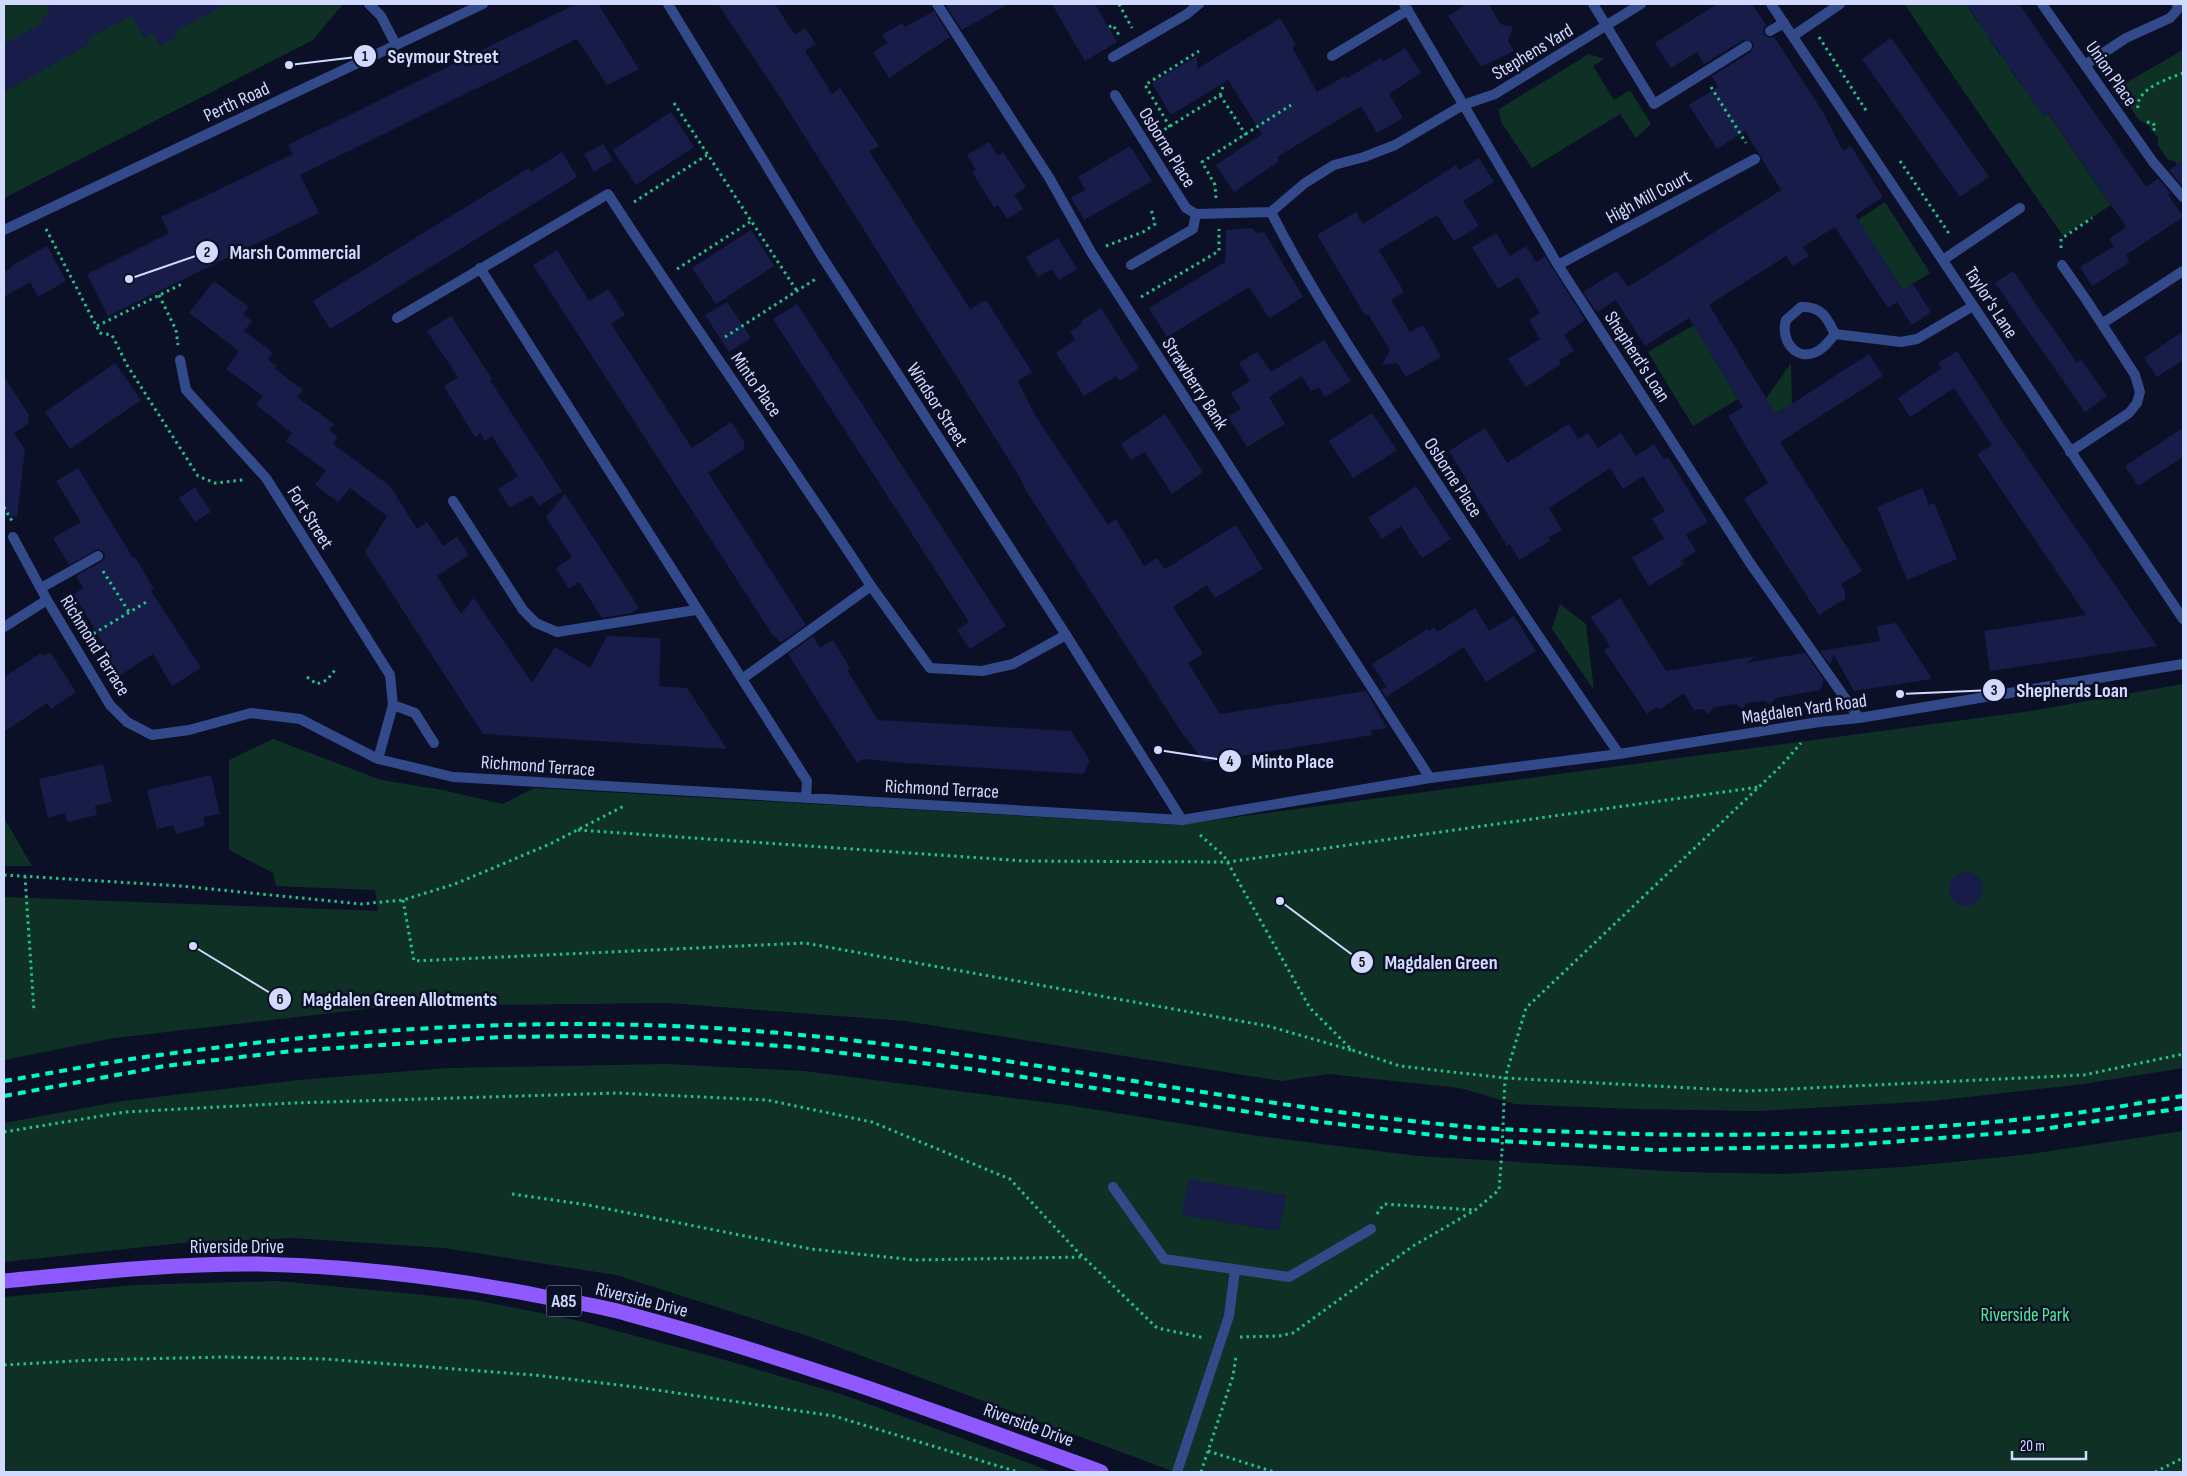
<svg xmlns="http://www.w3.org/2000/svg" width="2187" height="1476" font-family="'Sofia Sans Condensed',sans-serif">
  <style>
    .green { fill: #0f3125; fill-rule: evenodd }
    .building { fill: #171c49 }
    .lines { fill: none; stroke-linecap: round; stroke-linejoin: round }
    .path { stroke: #22c388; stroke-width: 3; stroke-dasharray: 2.5 4; stroke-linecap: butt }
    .service { stroke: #334a8a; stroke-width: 10 }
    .minor { stroke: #334a8a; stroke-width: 10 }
    .tertiary { stroke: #334a8a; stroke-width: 10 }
    .primary { stroke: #8e59ff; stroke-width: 15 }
    .rail { stroke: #00fdc9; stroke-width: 4; stroke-dasharray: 8 6; stroke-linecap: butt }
    .path-bridge { stroke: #22c388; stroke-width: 3; stroke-dasharray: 2.5 4; stroke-linecap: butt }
    .labels { text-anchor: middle; stroke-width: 5; stroke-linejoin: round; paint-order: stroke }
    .shield { fill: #0c1027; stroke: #979ebe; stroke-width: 1 }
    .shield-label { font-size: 18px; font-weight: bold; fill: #d2dbff }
    .street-label { font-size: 19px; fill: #d2dbff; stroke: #0c1027 }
    .park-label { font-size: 19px; fill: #52eb96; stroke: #0c1027 }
    .leader { fill: none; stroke: #d2dbff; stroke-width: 2 }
    .callout-dot { fill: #d2dbff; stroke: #0c1027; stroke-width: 2 }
    .mark-label { font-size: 15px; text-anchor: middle; font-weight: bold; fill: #111 }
    .callout-label { font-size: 20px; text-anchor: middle; font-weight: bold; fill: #d2dbff; stroke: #0c1027; stroke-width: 5; stroke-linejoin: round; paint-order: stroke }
  </style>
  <rect width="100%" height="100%" fill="#0c1027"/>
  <path class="green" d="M 4,4 L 343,4 L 313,40 L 4,198 Z
    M 1909,4 L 1970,4 L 1967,6 L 1978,23 L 1984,20 L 1989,38 L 2000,55 L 2006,51 L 2015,65 L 2010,69 L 2021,85 L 2026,81 L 2043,116 L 2048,113 L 2111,205 L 2063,236 L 1928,39 L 1906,6 Z
    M 2183,50 L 2183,161 L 2177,165 L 2175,161 L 2168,160 L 2158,145 L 2158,138 L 2149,126 L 2139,120 L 2117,88 Z
    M 1589,54 L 1604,59 L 1593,66 L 1614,100 L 1630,90 L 1651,124 L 1636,138 L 1620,114 L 1532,168 L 1501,122 L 1499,109 Z
    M 1885,202 L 1930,273 L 1903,290 L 1858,220 Z
    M 1694,325 L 1738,399 L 1693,426 L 1648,352 Z
    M 1791,363 L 1792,404 L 1774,415 L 1763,403 Z
    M 1560,604 L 1586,624 L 1594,690 L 1552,629 Z
    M 2183,684 L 2183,1068 L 2083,1084 L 1933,1101 L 1756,1111 L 1634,1109 L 1515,1104 L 1460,1088 L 1328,1074 L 1282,1081 L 905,1021 L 668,1003 L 392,1006 L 114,1038 L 4,1060 L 4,897 L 378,911 L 375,890 L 276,886 L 273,873 L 229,850 L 229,760 L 273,739 L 381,780 L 442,790 L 503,804 L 534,788 L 1177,825 L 2031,711 Z
    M 4,818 L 32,866 L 4,866 Z
    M 665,1064 L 804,1071 L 1067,1105 L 1251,1135 L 1418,1156 L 1684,1172 L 1783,1174 L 1904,1167 L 2031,1154 L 2183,1131 L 2183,1472 L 1175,1472 L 811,1337 L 616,1275 L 444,1248 L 293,1238 L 190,1242 L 4,1262 L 4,1123 L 123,1101 L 299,1080 L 448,1068 ZM 1286,1195 L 1279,1231 L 1182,1215 Z
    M 278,1281 L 475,1300 L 580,1321 L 725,1360 L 844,1395 L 1053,1472 L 4,1472 L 4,1297 L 135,1285 Z"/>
  <path class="building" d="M 45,4 L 227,4 L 174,32 L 177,37 L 160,46 L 153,33 L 144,38 L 132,16 L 87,39 L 90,44 L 4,92 L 4,44 L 44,22 L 41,18 L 50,14 Z
    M 576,4 L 598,4 L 639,69 L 607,85 L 577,39 L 300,175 L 319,213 L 108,316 L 87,274 L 169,233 L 161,217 L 293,154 L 288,145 Z
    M 718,4 L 775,4 L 795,35 L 805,28 L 816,44 L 805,51 L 832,94 L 840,88 L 879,146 L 869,151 L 970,309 L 986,300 L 1032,372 L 1018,381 L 1036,417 L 1108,525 L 1116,519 L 1144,566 L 1157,558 L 1165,569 L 1236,525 L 1263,569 L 1215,598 L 1207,585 L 1173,607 L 1203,654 L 1188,663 L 1220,714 L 1366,691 L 1387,728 L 1371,730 L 1372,735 L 1204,762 L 1182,733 L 1027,492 L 1018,474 L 780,97 Z
    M 947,4 L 1008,4 L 962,30 L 946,5 Z
    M 1052,4 L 1095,4 L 1117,42 L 1085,61 Z
    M 1467,4 L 1489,4 L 1500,24 L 1513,27 L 1508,41 L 1514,51 L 1481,67 L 1448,16 Z
    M 1717,4 L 1752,4 L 1766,25 L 1763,30 L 1764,35 L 1769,38 L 1774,37 L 1823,112 L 1843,151 L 1851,146 L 1883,197 L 1855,215 L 1903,290 L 1912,283 L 1931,312 L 1912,325 L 1897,302 L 1888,308 L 1835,227 L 1803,247 L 1809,256 L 1793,266 L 1786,256 L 1709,305 L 1776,414 L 1869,354 L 1883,376 L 1780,442 L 1862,571 L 1841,584 L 1845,591 L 1845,599 L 1819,615 L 1744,499 L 1768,483 L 1728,416 L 1743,407 L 1689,318 L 1645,346 L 1616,300 L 1597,312 L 1583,292 L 1617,271 L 1628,287 L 1781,190 L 1745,131 L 1717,149 L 1689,105 L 1718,87 L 1712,76 L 1751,52 L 1754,46 L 1753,42 L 1743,40 L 1704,64 L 1697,52 L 1671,68 L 1655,43 Z
    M 1966,4 L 2019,4 L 2146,187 L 2158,178 L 2170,193 L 2168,194 L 2183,217 L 2126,255 L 2130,262 L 2092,286 L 2080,267 L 2114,246 L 2109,239 L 2126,227 L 2048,112 L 2043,116 Z
    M 934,11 L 950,37 L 889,78 L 873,52 L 888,43 L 882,35 L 902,23 L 905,27 Z
    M 1280,18 L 1296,45 L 1292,47 L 1317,92 L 1345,76 L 1346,79 L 1381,58 L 1383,62 L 1405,48 L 1421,73 L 1389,94 L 1403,118 L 1377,133 L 1361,106 L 1277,157 L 1279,161 L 1234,192 L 1216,165 L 1262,134 L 1228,80 L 1171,115 L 1152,83 L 1197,56 L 1197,69 Z
    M 1891,38 L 1989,177 L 1960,197 L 1862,59 Z
    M 671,112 L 694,147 L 636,185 L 613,150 Z
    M 989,142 L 998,156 L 1003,152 L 1026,187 L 1014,195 L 1023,209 L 1007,219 L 998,205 L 994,207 L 972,172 L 976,170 L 967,155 Z
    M 603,144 L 613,160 L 594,172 L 584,154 Z
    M 1130,146 L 1152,181 L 1084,220 L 1071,198 L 1085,190 L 1078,177 Z
    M 562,152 L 577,177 L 330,329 L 313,301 L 529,168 L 531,172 Z
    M 1479,158 L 1494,182 L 1463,201 L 1479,226 L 1454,241 L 1437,215 L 1379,250 L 1404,292 L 1391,300 L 1410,332 L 1423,325 L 1441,357 L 1406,377 L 1397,363 L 1382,365 L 1390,350 L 1368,314 L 1365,315 L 1317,235 L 1356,212 L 1363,224 L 1456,165 L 1459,170 Z
    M 2183,161 L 2183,184 L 2182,185 L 2169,170 Z
    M 1252,228 L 1256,233 L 1264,232 L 1303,297 L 1269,318 L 1249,287 L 1167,337 L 1149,308 L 1225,262 L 1226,230 Z
    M 751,230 L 774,266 L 716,304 L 692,268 Z
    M 1496,233 L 1510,256 L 1526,246 L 1536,262 L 1545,256 L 1585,320 L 1564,335 L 1574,351 L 1559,360 L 1561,364 L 1526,387 L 1508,359 L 1540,339 L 1529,320 L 1540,313 L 1518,277 L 1498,289 L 1472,247 Z
    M 1058,238 L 1077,269 L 1059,280 L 1052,269 L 1038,277 L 1026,257 Z
    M 47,246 L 66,281 L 38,297 L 30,282 L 4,297 L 4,272 L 12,268 L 11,266 Z
    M 557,250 L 589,301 L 608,289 L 625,315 L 611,324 L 692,448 L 731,422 L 744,441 L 744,449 L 708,473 L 806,625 L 780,643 L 776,636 L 774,637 L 533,265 Z
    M 2013,271 L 2077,363 L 2081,360 L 2107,396 L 2085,412 L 1995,283 Z
    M 214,281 L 249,307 L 243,314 L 252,321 L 244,331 L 273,353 L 268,360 L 277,366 L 275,369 L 303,390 L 297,397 L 334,424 L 329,430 L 338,437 L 333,444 L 390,486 L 417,529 L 427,522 L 443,546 L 457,537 L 469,555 L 437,576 L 461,614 L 474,598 L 532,683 L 555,647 L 590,668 L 607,636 L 661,638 L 659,686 L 687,688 L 727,749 L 483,734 L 365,552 L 387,516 L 350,488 L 338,502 L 315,485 L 326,471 L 286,441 L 292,433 L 256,405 L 263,396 L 226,369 L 239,351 L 189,313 Z
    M 727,302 L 751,338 L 729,352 L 705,315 Z
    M 797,304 L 1006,626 L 970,649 L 957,630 L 969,622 L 773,319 Z
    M 1101,308 L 1139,368 L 1120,381 L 1116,376 L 1084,396 L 1056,353 L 1075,340 L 1070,332 L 1083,323 L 1081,321 Z
    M 451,316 L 492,379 L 490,380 L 562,491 L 539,506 L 532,495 L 510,508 L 498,489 L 518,476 L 492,436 L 485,441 L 480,433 L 475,437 L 444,386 L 458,377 L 427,331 Z
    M 2183,331 L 2183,360 L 2157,377 L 2144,358 Z
    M 1324,340 L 1351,381 L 1325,397 L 1319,387 L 1311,391 L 1302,376 L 1269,397 L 1285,424 L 1247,447 L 1228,416 L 1241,409 L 1231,393 L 1250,381 L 1239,363 L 1257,352 L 1271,372 Z
    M 1957,351 L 2001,420 L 2157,646 L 1990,671 L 1984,631 L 2086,615 L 1977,454 L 1992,445 L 1954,388 L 1910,417 L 1898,398 L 1942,368 L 1938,363 Z
    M 115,363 L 141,400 L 70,449 L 45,412 Z
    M 4,377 L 29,415 L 28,424 L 14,433 L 25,449 L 17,517 L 4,516 Z
    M 1372,413 L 1397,450 L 1353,478 L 1329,441 Z
    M 1165,414 L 1203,472 L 1172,494 L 1145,452 L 1131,460 L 1121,444 Z
    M 1569,424 L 1578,439 L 1588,433 L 1598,448 L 1621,433 L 1636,456 L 1654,444 L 1664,460 L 1668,457 L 1708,522 L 1686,535 L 1696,551 L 1682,560 L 1684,564 L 1649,586 L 1632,558 L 1664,538 L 1652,519 L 1665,511 L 1643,476 L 1623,489 L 1610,468 L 1549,508 L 1562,530 L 1548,538 L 1550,541 L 1519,560 L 1510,544 L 1507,546 L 1449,451 L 1485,428 L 1507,463 Z
    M 2183,428 L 2183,457 L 2138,486 L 2125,466 Z
    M 78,468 L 133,558 L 135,557 L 154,589 L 151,591 L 201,668 L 172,686 L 153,654 L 119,676 L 100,647 L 104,645 L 74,594 L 83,588 L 76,576 L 101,562 L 105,557 L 104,552 L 98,549 L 69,565 L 53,538 L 81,522 L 56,481 Z
    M 1416,486 L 1451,539 L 1422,558 L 1401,526 L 1382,539 L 1368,518 Z
    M 195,487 L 211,512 L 195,522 L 179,498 Z
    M 1922,488 L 1929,505 L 1934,503 L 1957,559 L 1907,580 L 1877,507 Z
    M 565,494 L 639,608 L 631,613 L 602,618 L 579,582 L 569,589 L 556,568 L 572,557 L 546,517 Z
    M 1620,598 L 1666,671 L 1756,656 L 1746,663 L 1805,653 L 1824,680 L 1820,690 L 1776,698 L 1770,704 L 1764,701 L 1746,703 L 1743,709 L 1735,704 L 1714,707 L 1708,714 L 1703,709 L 1694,710 L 1684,693 L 1659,710 L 1657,707 L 1647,714 L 1604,650 L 1610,646 L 1591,617 Z
    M 1475,608 L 1489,631 L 1514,616 L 1536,651 L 1486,682 L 1464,647 L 1386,697 L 1381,689 L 1387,688 L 1372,664 L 1427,629 L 1429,631 L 1434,627 L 1437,632 Z
    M 1896,623 L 1932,679 L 1854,691 L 1834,655 L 1830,665 L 1820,651 L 1880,641 L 1877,626 Z
    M 813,636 L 820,648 L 833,640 L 850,668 L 847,670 L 878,720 L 1071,731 L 1090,761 L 1083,774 L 905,763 L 863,759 L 857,763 L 788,654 Z
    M 50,652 L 76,692 L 51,709 L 47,703 L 4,732 L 4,677 L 41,653 L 43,656 Z
    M 103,764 L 112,802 L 95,806 L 97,815 L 67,822 L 65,813 L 48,818 L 39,779 Z
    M 211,775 L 220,814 L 203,817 L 205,826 L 176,834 L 173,825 L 157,829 L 147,790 Z
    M1949 889a17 17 0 1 1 34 0a17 17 0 1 1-34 0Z
    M 1188,1179 L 1286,1195 L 1279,1231 L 1182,1215 Z"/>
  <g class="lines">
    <path class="path" d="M 1119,4 L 1132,28
      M 1109,27 L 1113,25 L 1119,35
      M 1819,37 L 1867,112
      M 1711,87 L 1746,143
      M 1220,95 L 1246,135
      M 674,103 L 797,291
      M 2138,108 C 2135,89 2170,78 2183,73
      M 2147,122 L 2153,123 L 2156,128 L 2152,131
      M 1170,127 L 1145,85 L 1199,51
      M 1159,133 L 1220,95 L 1223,87
      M 1900,161 L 1948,232 L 1948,234
      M 1216,198 L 1215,185 L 1202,162 L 1291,105
      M 634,202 L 707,155
      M 46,229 L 100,333 L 112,335 L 127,365 L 198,476 L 215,483 L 243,480
      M 1106,246 L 1143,232 L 1155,224 L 1151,209
      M 2061,248 L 2061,239 L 2092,218
      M 677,269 L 750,222
      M 159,295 L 176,330 L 178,345
      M 1141,297 L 1219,251 L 1219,229
      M 97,326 L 184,283
      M 725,337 L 814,280 L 815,278
      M 4,507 L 12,521
      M 103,571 L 129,612
      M 88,637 L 148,601
      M 307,677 L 317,684 L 327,680 L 335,670
      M 578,830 L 1025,861 L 1228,862 L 1759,787
      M 1200,835 L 1224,856 L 1310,1008 L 1352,1050 L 1400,1066 L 1505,1078 L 1748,1091 L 2084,1075 L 2183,1054
      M 4,875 L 181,886 L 361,904 L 403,900 L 455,884 L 550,844 L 624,806
      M 25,876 L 34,1011
      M 403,900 L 414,961 L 805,943 L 1268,1026 L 1351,1050
      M 1503,1125 L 1505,1078 L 1526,1008 L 1781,766 L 1801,743
      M 4,1132 L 125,1112 L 293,1103 L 617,1093 L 767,1100 L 872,1122 L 1010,1179 L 1075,1249 L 1157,1328 L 1205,1338
      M 512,1194 L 588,1205 L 811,1249 L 915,1260 L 1083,1257
      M 1377,1214 L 1384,1204 L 1475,1210
      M 1240,1337 L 1279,1336 L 1293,1333 L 1413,1246 L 1475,1210 L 1499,1190 L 1502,1151
      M 4,1365 L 91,1360 L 225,1357 L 324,1359 L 534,1375 L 636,1387 L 834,1416 L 1018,1472
      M 1208,1451 L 1274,1472
      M 1201,1472 L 1233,1376 L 1236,1356
      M 2155,1472 L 2183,1458"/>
    <path class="service" d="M 369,4 L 381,16 L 396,45
      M 937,4 L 1050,179 L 1091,252 L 1430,778
      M 1593,4 L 1654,104 L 1747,46
      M 1770,31 L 1784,23
      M 1793,36 L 1840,4
      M 1332,56 L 1408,10
      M 1113,57 L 1187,14 L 1199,4
      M 2085,65 L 2126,38 L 2170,18 L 2178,9 L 2177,4
      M 2153,162 L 2183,197
      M 1943,260 L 2020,208
      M 2062,265 L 2087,301
      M 2103,323 L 2183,271
      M 453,501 L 523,610 L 536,623 L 557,632 L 696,610
      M 871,586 L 930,668 L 982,671 L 1013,664 L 1066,635
      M 41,588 L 98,556
      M 1113,1187 L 1164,1259 L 1289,1277 L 1371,1229
      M 1177,1472 L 1229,1316 L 1235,1270"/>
    <path class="minor" d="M 1404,4 L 1558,265 L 1750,563 L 1859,718
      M 1771,4 L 2183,619
      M 2042,4 L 2153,162
      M 1115,95 L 1186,208 L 1196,214 L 1271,212 L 1305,183 L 1334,165 L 1364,157 L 1395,145 L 1463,105 L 1495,94 L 1641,4
      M 1271,212 C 1307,283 1351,350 1394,416 C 1467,530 1542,642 1619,754
      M 1131,265 L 1193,229 L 1196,214
      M 1558,265 L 1755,159
      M 480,268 L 807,781 L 806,797
      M 1801,307 C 1822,306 1827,318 1835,334 C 1830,340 1825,347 1818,351 C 1796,363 1780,340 1786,320 Z
      M 397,318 L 608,194 C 693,326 785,454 871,586 L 742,679
      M 1835,334 L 1901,342 L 1917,339 L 1973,306
      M 180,360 L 186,390 L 266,478 L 390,675 L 393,705 L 378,759
      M 2070,452 L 2129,413 L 2137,403 L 2140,392 L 2135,375 L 2087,301
      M 13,537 L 47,600 L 110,705 L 127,722 L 152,735 L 189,730 L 251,713 L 300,719 L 378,759 L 453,777 L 1182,820
      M 4,627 L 47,600
      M 393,705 L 415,713 L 434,743"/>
    <path class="tertiary" d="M 668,4 L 821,255 L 1066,635 L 1182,820 L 1430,778 L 1619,754 L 1819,722 L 1859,718 L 2183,664
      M 4,230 L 483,4"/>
    <path class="primary" d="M 4,1281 C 88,1273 173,1263 258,1264 C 354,1266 450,1278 545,1297 C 572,1302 601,1306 628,1314 C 789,1357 945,1415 1101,1472"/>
    <path class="rail" d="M 4,1081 C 58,1072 112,1061 167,1054 C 341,1030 518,1018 694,1027 C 955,1040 1210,1103 1470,1127 C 1506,1130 1543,1131 1580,1132 C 1737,1139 1895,1133 2053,1116 C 2096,1111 2140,1103 2183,1096
      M 4,1096 L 165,1066 L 292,1051 L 500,1037 L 594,1036 L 685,1039 L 794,1047 L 971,1069 L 1295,1119 L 1468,1139 L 1654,1150 L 1838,1146 L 2030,1131 L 2183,1108"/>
    <path class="path-bridge" d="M 1502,1151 L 1503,1125"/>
  </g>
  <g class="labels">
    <rect class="shield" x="546.5" y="1285.5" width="35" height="31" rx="4"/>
    <g class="shield-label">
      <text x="564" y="1307">A85</text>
    </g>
    <g class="street-label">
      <text transform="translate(1532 51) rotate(-31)" y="7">Stephens Yard</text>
      <text transform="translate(2112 73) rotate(55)" y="7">Union Place</text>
      <text transform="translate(236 101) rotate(-25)" y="7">Perth Road</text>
      <text transform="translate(1168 147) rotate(58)" y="7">Osborne Place</text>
      <text transform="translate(1648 196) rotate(-28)" y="7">High Mill Court</text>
      <text transform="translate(1992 302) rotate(57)" y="7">Taylor's Lane</text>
      <text transform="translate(1638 356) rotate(57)" y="7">Shepherd's Loan</text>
      <text transform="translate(1196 383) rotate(57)" y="7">Strawberry Bank</text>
      <text transform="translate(757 384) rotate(55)" y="7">Minto Place</text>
      <text transform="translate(938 404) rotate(57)" y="7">Windsor Street</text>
      <text transform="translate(1454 477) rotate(57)" y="7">Osborne Place</text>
      <text transform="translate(311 517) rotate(58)" y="7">Fort Street</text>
      <text transform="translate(96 645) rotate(58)" y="7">Richmond Terrace</text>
      <text transform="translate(1804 708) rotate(-8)" y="7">Magdalen Yard Road</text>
      <text transform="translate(538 765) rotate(4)" y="7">Richmond Terrace</text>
      <text transform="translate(942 788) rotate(3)" y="7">Richmond Terrace</text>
      <text x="237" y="1253">Riverside Drive</text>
      <text transform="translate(642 1299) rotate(14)" y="7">Riverside Drive</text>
      <text transform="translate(1029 1424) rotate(20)" y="7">Riverside Drive</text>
    </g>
    <g class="park-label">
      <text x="2025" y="1321">Riverside Park</text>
    </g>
  </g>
  <path class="leader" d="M289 65L365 56M129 279L207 252M1900 694L1994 690M1158 750L1230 761M1280 901L1362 962M193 946L280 999"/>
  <g class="callout-dot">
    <circle cx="289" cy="65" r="5"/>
    <circle cx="129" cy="279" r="5"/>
    <circle cx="1900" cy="694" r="5"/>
    <circle cx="1158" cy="750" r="5"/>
    <circle cx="1280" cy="901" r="5"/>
    <circle cx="193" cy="946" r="5"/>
    <circle cx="365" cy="56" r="12"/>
    <circle cx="207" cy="252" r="12"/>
    <circle cx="1994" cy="690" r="12"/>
    <circle cx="1230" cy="761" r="12"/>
    <circle cx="1362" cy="962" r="12"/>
    <circle cx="280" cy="999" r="12"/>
  </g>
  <g class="mark-label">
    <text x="365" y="61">1</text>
    <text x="207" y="257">2</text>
    <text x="1994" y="695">3</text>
    <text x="1230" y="766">4</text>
    <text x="1362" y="967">5</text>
    <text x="280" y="1004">6</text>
  </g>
  <g class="callout-label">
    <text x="443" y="63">Seymour Street</text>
    <text x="295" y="259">Marsh Commercial</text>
    <text x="2072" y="697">Shepherds Loan</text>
    <text x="1293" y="768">Minto Place</text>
    <text x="1441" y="969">Magdalen Green</text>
    <text x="400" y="1006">Magdalen Green Allotments</text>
  </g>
  <rect width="2187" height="1476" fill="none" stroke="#d2dbff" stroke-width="10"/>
  <path d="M2012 1451v8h74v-8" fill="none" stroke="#d2dbff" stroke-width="2.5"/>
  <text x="2020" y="1451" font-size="15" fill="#d2dbff" stroke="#0c1027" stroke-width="4" paint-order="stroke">20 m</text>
</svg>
